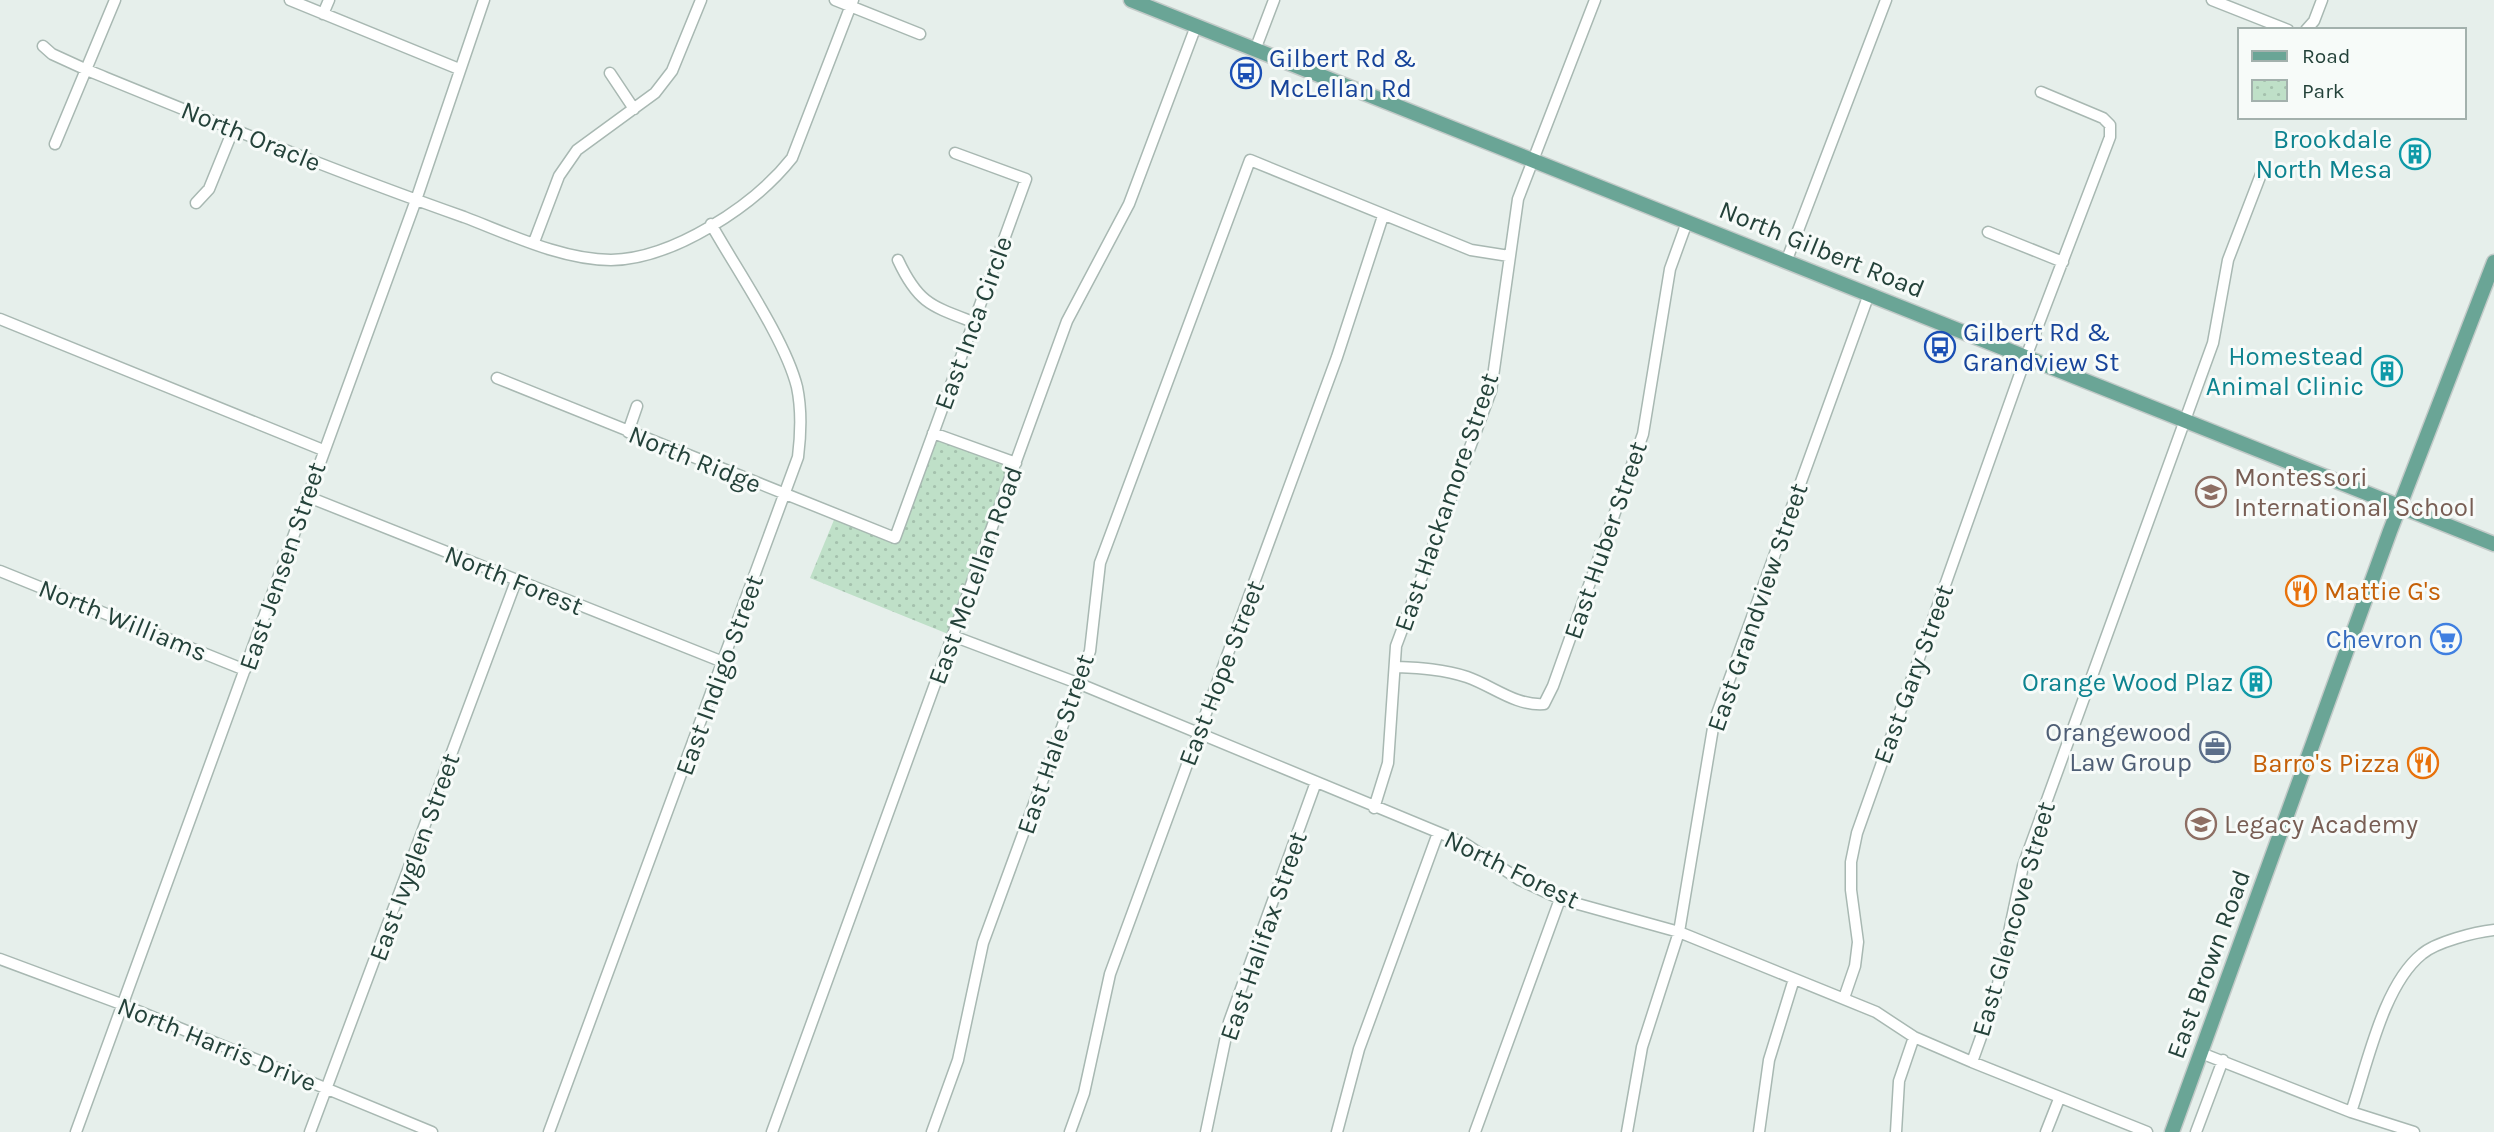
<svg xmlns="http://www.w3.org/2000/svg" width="2494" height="1132" font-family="Karla,sans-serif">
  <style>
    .park { fill: url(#park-dots) }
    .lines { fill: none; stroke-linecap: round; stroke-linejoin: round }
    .minor-casing { stroke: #a8b8b2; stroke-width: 13 }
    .major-casing { stroke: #c2cac8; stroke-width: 17 }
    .minor { stroke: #fff; stroke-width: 10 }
    .major { stroke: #6aa596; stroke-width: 14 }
    .labels { text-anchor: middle; stroke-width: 6; stroke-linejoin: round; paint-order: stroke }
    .transit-label { font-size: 26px; fill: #164399; stroke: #f7fbf9; text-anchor: start }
    .street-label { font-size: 26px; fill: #24423a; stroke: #f7fbf9 }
    .culture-label { font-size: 26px; fill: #0d838f; stroke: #f7fbf9; text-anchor: end }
    .education-label { font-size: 26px; fill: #785e54; stroke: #f7fbf9; text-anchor: start }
    .food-label { font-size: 26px; fill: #c56008; stroke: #f7fbf9; text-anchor: start }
    .shop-label { font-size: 26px; fill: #366cbe; stroke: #f7fbf9; text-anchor: end }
    .service-label { font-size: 26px; fill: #4e5e75; stroke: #f7fbf9; text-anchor: end }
  </style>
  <defs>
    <pattern id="park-dots" width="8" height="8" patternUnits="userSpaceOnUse" patternTransform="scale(1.75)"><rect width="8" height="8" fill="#bfe0c8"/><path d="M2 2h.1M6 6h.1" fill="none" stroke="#a4c1ad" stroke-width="1.8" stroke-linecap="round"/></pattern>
  </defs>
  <rect width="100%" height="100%" fill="#e6efeb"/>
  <path class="park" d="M 933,433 L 1016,463 L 953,636 L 810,578 L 836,515 L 895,537 Z"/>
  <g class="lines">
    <g class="minor-casing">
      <path id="minor" d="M 290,0 L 459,69
        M 835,0 L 920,34
        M 2212,0 L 2288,30
        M 323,14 L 329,0
        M 2306,30 L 2314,21 L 2322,0
        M 43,46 L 52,54 L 87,70 C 212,121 336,172 464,217 C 509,234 562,260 611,260 C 673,259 754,206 792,158 L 853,0
        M 1255,50 L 1274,0
        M 610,73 L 634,109
        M 55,144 L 115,0
        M 196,203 L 209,189 L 233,130
        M 1988,232 L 2063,262
        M 534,242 L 559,176 L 577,150 L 655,93 L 672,71 L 701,0
        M 898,260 C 918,303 931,306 973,322
        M 1786,262 L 1886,0
        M 0,319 L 323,450
        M 497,378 L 895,538 L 1026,179 L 955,153
        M 628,432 L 637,406
        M 933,433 L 1016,463
        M 306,496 L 723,662
        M 0,571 L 245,670
        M 953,636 L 1080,684 L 1464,843 L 1520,880 L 1560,899 L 1679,932 L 1876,1012 L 1914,1037 L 1972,1062 L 2147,1132
        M 1396,667 C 1419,668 1444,669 1467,677 C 1493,686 1515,706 1544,704 L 1553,686 L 1643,434 L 1670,269 L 1687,222
        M 1374,808 L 1388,763 L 1396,646 L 1491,391 L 1518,199 L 1595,0
        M 0,959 L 121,1004 L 432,1132
        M 1844,998 L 1855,966 L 1858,942 L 1851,890 L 1851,862 L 1857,833 L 2026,357 L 2110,137 L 2110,125 L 2103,118 L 2041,92
        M 2201,1053 L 2351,1112 L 2414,1132
        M 1972,1062 L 1995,998 L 2023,866 L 2213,343 L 2228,260 L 2263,169
        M 2351,1112 C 2367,1066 2383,985 2422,954 C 2436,942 2475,932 2494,930
        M 76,1132 L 416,200 L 484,0
        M 310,1132 L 516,581
        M 549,1132 L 798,457 C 801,433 802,411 797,387 C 785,339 736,269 711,224
        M 772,1132 L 1067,321 L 1129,204 L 1196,26
        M 932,1132 L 958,1060 L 983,943 L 1090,651 L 1100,563 L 1250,160 L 1471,250 L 1509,256
        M 1070,1132 L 1084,1093 L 1110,974 L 1337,357 L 1383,216
        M 1206,1132 L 1229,1022 L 1316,782
        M 1337,1132 L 1359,1049 L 1438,833
        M 1475,1132 L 1560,899
        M 1627,1132 L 1642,1047 L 1679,932 L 1714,722 L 1869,294
        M 1759,1132 L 1769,1060 L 1794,979
        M 1896,1132 L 1899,1081 L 1914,1037
        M 2046,1132 L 2059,1099
        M 2196,1132 L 2223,1060"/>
    </g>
    <g class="major-casing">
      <path id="major" d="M 1131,0 L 2494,544
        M 2172,1132 L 2390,531 L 2494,262"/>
    </g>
    <use href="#minor" class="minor"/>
    <use href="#major" class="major"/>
  </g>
  <defs>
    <g id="bus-ring" transform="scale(1.575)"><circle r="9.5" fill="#f7fbf9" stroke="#1a4fb4" stroke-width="1.5"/><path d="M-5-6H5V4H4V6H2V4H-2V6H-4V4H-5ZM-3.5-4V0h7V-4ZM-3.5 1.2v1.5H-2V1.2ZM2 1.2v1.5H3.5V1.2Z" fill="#1a4fb4"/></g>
    <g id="building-ring" transform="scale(1.575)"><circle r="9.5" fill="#f7fbf9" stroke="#0f9aa8" stroke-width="1.5"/><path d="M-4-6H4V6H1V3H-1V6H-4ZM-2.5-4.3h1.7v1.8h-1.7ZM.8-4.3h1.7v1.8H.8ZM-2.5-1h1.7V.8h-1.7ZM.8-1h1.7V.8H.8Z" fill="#0f9aa8"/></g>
    <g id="school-ring" transform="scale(1.575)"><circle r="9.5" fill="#f7fbf9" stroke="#8d6e63" stroke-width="1.5"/><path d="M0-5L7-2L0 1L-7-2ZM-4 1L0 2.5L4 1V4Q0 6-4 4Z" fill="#8d6e63"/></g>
    <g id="restaurant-ring" transform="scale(1.575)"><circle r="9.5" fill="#f7fbf9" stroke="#e8710a" stroke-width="1.5"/><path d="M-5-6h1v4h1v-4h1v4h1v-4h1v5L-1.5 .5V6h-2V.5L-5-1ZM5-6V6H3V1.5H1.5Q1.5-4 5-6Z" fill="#e8710a"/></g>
    <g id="supermarket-ring" transform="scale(1.575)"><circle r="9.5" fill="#f7fbf9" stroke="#3f7fe0" stroke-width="1.5"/><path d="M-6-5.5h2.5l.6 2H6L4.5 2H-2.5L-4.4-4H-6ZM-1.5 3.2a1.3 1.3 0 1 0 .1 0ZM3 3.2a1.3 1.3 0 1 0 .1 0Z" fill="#3f7fe0"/></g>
    <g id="office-ring" transform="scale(1.575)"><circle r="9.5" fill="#f7fbf9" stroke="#5c6f8a" stroke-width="1.5"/><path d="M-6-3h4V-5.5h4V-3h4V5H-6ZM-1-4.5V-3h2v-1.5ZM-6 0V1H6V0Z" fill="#5c6f8a"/></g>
  </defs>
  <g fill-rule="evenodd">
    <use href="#bus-ring" x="1246" y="73"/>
    <use href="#building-ring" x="2415" y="154"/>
    <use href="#bus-ring" x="1940" y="347"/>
    <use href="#building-ring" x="2387" y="371"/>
    <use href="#school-ring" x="2211" y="492"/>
    <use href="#restaurant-ring" x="2301" y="591"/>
    <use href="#supermarket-ring" x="2446" y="639"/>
    <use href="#building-ring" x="2256" y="682"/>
    <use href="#office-ring" x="2215" y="747"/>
    <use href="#restaurant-ring" x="2423" y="763"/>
    <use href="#school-ring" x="2201" y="824"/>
  </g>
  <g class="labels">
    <g class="transit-label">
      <text x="1269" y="67">Gilbert Rd &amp;<tspan x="1269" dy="30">McLellan Rd</tspan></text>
      <text x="1963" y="341">Gilbert Rd &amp;<tspan x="1963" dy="30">Grandview St</tspan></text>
    </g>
    <g class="street-label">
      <text transform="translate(251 136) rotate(22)" y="9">North Oracle</text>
      <text transform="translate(1822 249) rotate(22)" y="9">North Gilbert Road</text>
      <text transform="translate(973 323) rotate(-70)" y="9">East Inca Circle</text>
      <text transform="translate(695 459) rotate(22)" y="9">North Ridge</text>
      <text transform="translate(1446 502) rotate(-71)" y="9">East Hackamore Street</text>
      <text transform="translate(1605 540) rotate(-71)" y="9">East Huber Street</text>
      <text transform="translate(282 566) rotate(-71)" y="9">East Jensen Street</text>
      <text transform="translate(975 575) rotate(-70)" y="9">East McLellan Road</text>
      <text transform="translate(514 580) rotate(22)" y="9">North Forest</text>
      <text transform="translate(1757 607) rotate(-71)" y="9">East Grandview Street</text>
      <text transform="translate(123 620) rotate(22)" y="9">North Williams</text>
      <text transform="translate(1221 673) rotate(-69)" y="9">East Hope Street</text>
      <text transform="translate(1913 674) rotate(-70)" y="9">East Gary Street</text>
      <text transform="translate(719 675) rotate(-70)" y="9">East Indigo Street</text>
      <text transform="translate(1055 744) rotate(-71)" y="9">East Hale Street</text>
      <text transform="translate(414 857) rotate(-70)" y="9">East Ivyglen Street</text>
      <text transform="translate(1512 869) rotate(26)" y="9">North Forest</text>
      <text transform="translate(2013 919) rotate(-74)" y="9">East Glencove Street</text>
      <text transform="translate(1263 936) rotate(-71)" y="9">East Halifax Street</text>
      <text transform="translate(2208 964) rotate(-70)" y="9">East Brown Road</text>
      <text transform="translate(217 1044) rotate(22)" y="9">North Harris Drive</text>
    </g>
    <g class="culture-label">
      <text x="2392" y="148">Brookdale<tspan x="2392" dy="30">North Mesa</tspan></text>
      <text x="2364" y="365">Homestead<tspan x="2364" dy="30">Animal Clinic</tspan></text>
      <text x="2233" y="691">Orange Wood Plaz</text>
    </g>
    <g class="education-label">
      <text x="2234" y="486">Montessori<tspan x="2234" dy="30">International School</tspan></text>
      <text x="2224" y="833">Legacy Academy</text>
    </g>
    <g class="food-label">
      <text x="2324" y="600">Mattie G's</text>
      <text x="2400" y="772" text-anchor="end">Barro's Pizza</text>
    </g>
    <g class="shop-label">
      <text x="2423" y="648">Chevron</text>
    </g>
    <g class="service-label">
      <text x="2192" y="741">Orangewood<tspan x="2192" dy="30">Law Group</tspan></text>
    </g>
  </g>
  <rect x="2238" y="28" width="228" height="91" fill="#f7fbf9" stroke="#a3b1ad" stroke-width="2"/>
  <rect x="2252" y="51" width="35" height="10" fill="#6aa596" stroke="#a3b1ad" stroke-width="2"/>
  <text x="2302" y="63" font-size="21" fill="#24423a">Road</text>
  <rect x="2252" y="80" width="35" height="21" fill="url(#park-dots)" stroke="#a3b1ad" stroke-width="2"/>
  <text x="2302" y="98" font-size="21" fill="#24423a">Park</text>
</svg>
